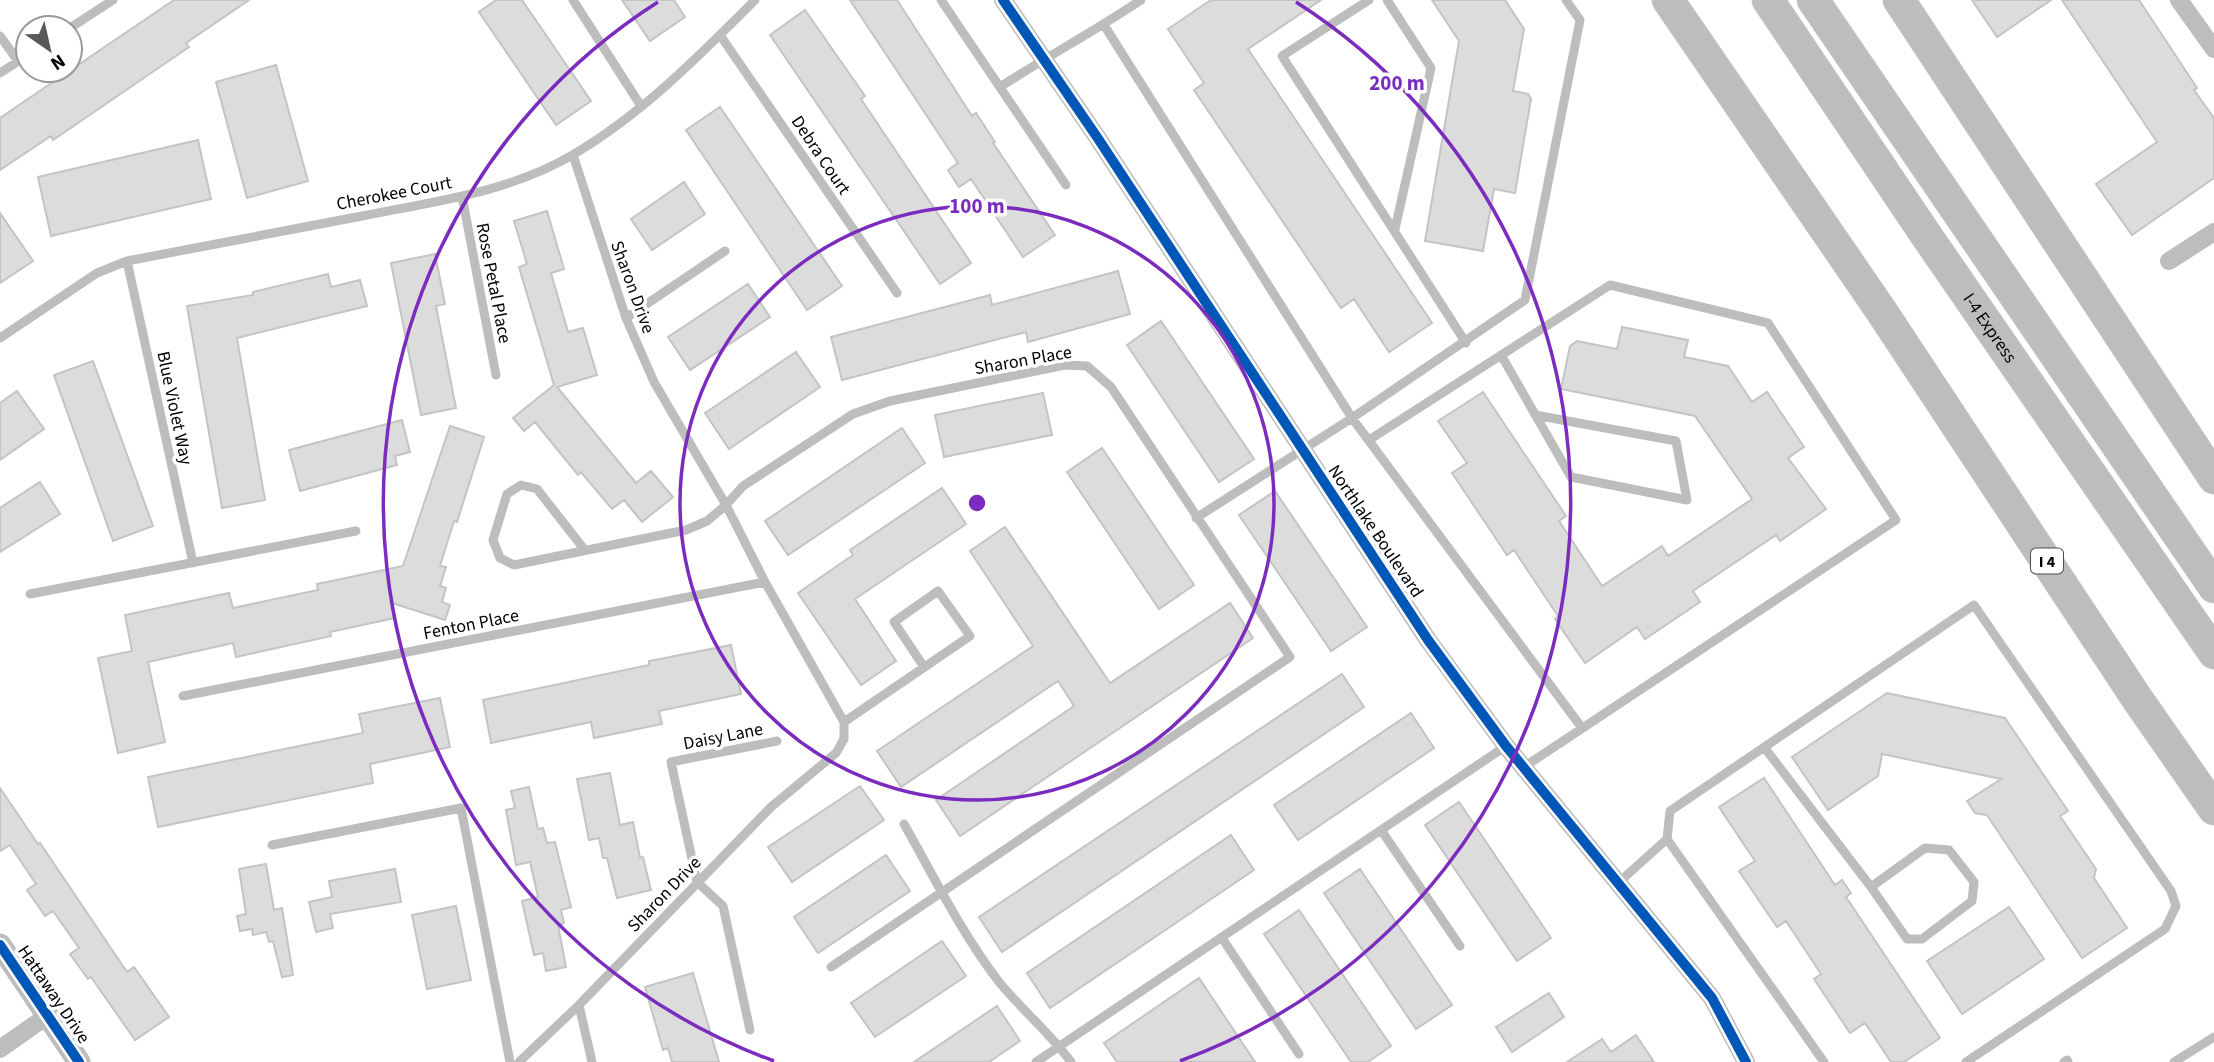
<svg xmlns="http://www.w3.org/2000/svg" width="2214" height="1062" font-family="'Source Sans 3',sans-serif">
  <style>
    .building { fill: #dcdcdc; stroke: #c4c4c4; stroke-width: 2 }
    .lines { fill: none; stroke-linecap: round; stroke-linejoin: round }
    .motorway-casing { stroke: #dbdbdb; stroke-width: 33 }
    .service { stroke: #bdbdbd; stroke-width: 9 }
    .minor { stroke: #bdbdbd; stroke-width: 18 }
    .tertiary { stroke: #bdbdbd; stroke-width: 23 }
    .motorway { stroke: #bdbdbd; stroke-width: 32 }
    .cycleway-casing { stroke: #fff; stroke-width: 15 }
    .cycleway { stroke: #0057b8; stroke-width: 10 }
    .ring { fill: none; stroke: #7b2cbf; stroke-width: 3.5 }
    .labels { text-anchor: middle; stroke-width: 7; stroke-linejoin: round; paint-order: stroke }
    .shield { fill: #fff; stroke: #4c4c4c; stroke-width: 2 }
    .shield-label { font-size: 16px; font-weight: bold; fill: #000 }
    .street-label { font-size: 18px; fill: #000; stroke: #fff }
    .centre { fill: #7b2cbf; stroke: #fff; stroke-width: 3.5 }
    .ring-label { font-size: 21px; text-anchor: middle; font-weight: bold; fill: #7b2cbf; stroke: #fff; stroke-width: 7; stroke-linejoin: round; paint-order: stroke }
  </style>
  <rect width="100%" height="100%" fill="#fff"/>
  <path class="building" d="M 174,0 L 249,0 L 186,43 L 189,47 L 53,140 L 51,136 L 0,170 L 0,118 Z
    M 496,0 L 522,0 L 591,101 L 556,125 L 479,12 Z
    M 622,0 L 674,0 L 685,17 L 650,41 Z
    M 850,0 L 897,0 L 972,116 L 976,113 L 995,142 L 993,143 L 1055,235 L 1023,257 L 971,179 L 959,187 L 948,170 L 958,163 Z
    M 1211,0 L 1321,0 L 1248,49 L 1432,323 L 1389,352 L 1354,299 L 1341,308 L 1194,90 L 1204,83 L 1168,29 Z
    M 1432,0 L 1505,0 L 1524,29 L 1513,91 L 1528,94 L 1531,99 L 1515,193 L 1494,189 L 1483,251 L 1425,241 L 1459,41 Z
    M 1972,0 L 2051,0 L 1997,37 Z
    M 2062,0 L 2139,0 L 2197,88 L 2194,90 L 2214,118 L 2214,178 L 2132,235 L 2096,184 L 2157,142 Z
    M 805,10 L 865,96 L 861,99 L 971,263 L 940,284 L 770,35 Z
    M 276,65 L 308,181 L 247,198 L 216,82 Z
    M 720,107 L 842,286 L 807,310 L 686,130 Z
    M 198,140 L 211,199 L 51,236 L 38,177 Z
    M 684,182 L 705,214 L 652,250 L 631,219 Z
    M 547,211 L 564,269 L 551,273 L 568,332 L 583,328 L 597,375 L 557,387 L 636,483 L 651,471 L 673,497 L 642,522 L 624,500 L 612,509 L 581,472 L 578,475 L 535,422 L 524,431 L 513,418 L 554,385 L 519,267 L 527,264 L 514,221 Z
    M 0,213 L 33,261 L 0,283 Z
    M 435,254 L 445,304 L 436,306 L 456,408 L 421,415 L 391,263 Z
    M 1118,271 L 1130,314 L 1028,342 L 1026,332 L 842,380 L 831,337 L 990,295 L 992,305 Z
    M 328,274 L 331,287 L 360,280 L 367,306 L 237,338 L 265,500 L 222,508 L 187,306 L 253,295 L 253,292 Z
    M 748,284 L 770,317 L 690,370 L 668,337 Z
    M 1161,321 L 1254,459 L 1219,482 L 1127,345 Z
    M 1622,327 L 1688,340 L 1684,357 L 1728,366 L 1752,402 L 1767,392 L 1804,447 L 1788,458 L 1826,509 L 1780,541 L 1776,535 L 1693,591 L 1700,602 L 1645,639 L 1637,627 L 1585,663 L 1555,619 L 1558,616 L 1514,550 L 1507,555 L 1452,473 L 1467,463 L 1438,421 L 1483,392 L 1566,516 L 1559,521 L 1602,586 L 1662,546 L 1668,556 L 1752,499 L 1695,416 L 1561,389 L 1570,346 L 1577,341 L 1617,349 Z
    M 796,352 L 820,387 L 729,449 L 705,413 Z
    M 93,361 L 153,526 L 113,541 L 54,375 Z
    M 17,391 L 44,429 L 0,460 L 0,403 Z
    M 1043,393 L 1052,435 L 944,457 L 935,415 Z
    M 402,420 L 410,452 L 395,456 L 397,465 L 300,491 L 289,450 Z
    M 450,426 L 484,437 L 457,522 L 454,521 L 440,566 L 446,567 L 440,586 L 446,588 L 442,602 L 450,605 L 445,620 L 392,603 L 395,618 L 330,632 L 331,636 L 236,657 L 233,643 L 148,662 L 165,742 L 118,753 L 98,658 L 132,651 L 125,615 L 229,593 L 233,608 L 318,590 L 317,584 L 403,566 Z
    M 902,428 L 925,463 L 788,555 L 765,521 Z
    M 1102,448 L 1194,585 L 1159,609 L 1067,472 Z
    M 40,482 L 60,514 L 0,552 L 0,508 Z
    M 942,488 L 966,524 L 855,599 L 896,661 L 861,685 L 798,593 L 853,555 L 850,550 Z
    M 1275,491 L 1367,627 L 1331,651 L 1239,515 Z
    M 1005,527 L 1110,683 L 1230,603 L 1253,638 L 960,836 L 936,800 L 1074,706 L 1058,681 L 901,787 L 877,751 L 1033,646 L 970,551 Z
    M 731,645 L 741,694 L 659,711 L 662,724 L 594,738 L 591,722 L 491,743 L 483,700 L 649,665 L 649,661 Z
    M 1342,674 L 1364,707 L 1002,952 L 979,917 Z
    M 1887,693 L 2005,718 L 2068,811 L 2060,816 L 2096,869 L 2094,878 L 2127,928 L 2082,958 L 1987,815 L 1975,813 L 1967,801 L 2001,779 L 1882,754 L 1878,776 L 1828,810 L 1792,757 Z
    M 440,698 L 450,747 L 370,764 L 373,783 L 158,827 L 148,777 L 363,733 L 359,714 Z
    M 1411,713 L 1434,748 L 1298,840 L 1274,805 Z
    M 610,773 L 620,825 L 633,822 L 640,858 L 643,857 L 651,890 L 617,898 L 607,858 L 603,858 L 599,838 L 589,840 L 577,779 Z
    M 1764,778 L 1835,885 L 1842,880 L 1851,893 L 1846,897 L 1940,1038 L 1904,1062 L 1891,1062 L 1865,1023 L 1850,1033 L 1814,979 L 1821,974 L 1786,921 L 1777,927 L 1739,871 L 1755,861 L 1719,807 Z
    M 860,786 L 884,820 L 792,882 L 768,847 Z
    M 529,787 L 538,829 L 543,828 L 547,843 L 555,842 L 571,907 L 561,910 L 564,923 L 558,925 L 566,967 L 546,971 L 543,953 L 534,955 L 522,901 L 538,897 L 530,862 L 516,865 L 506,810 L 515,808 L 511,791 Z
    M 0,788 L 38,844 L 40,843 L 127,972 L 134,967 L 169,1017 L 135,1040 L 91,977 L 88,979 L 70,954 L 79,948 L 53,911 L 45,916 L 27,890 L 36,884 L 10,845 L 0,851 Z
    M 1459,802 L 1551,938 L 1517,961 L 1425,825 Z
    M 1231,835 L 1254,870 L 1050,1008 L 1027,973 Z
    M 886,855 L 910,891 L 818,953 L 794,917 Z
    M 266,864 L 274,910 L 282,908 L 293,975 L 282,977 L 273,941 L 269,942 L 266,932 L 253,935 L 252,929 L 240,931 L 237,916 L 246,914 L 239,869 Z
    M 395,869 L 401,902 L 330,914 L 333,928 L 316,932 L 309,902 L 332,897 L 329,881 Z
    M 1360,869 L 1452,1005 L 1416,1029 L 1324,893 Z
    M 456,906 L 471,980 L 427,989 L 412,915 Z
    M 2009,907 L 2044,959 L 1962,1014 L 1927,961 Z
    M 1299,910 L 1391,1046 L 1368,1062 L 1351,1062 L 1264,934 Z
    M 942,941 L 966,976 L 875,1037 L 851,1003 Z
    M 693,973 L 719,1062 L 672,1062 L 668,1048 L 663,1050 L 645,987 Z
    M 1199,978 L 1255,1062 L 1117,1062 L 1104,1043 Z
    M 1549,993 L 1564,1017 L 1512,1052 L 1496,1027 Z
    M 997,1006 L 1020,1041 L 989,1062 L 914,1062 Z
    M 1636,1035 L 1654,1062 L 1567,1062 L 1602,1039 L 1611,1052 Z"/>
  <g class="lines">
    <g class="motorway-casing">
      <g id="motorway">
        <path d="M 1668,0 L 1882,312 L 2138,700 L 2214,809"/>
        <path id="s1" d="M 1768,0 L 1926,235 L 2214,653"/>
        <path d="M 1813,0 L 2214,587"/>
        <path d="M 1899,0 L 2214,478"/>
      </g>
    </g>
    <path class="service" d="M 573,0 L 641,106
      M 941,0 L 1066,185
      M 1369,0 L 1282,56 L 1466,343
      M 1387,0 L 1431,68 L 1395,229
      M 1104,25 L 1352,418 L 1582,728
      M 70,28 L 113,0
      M 720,35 L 897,293
      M 0,36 L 18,61
      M 0,73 L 28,55
      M 1000,87 C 1046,57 1095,31 1141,0
      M 462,196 L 496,375
      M 127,261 L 193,563
      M 626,318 L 725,251
      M 0,338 L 97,273 L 127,261 C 206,246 284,231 362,216 C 432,202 511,192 574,154 C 643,113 699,56 755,0
      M 1501,355 L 1571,477 L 1687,500 L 1676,441 L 1535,415
      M 1369,440 L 1610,285 L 1768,323 L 1896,520 L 1524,767
      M 1196,518 L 1352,418 L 1525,300 L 1580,20 L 1566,0
      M 584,549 L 537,489 L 521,485 L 507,494 L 493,540 L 500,558 L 514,565 L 686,530 L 707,521 L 726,505 L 743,486 L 853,414 L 890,401 L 1065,365 L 1087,366 L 1111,387 L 1290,657 L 831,967
      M 30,594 L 356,531
      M 183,696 L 765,582
      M 844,722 L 970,636 L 938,591 L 894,622 L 924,667
      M 1764,747 L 1871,887 L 1925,848 L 1949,850 L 1974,882 L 1972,901 L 1922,939 L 1907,939 L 1871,887
      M 904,824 C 934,877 962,934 999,982 C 1022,1010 1050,1033 1071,1062
      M 1381,830 L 1460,946
      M 1667,839 L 1824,1062
      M 272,845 L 461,808 L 510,1062
      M 1618,883 L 1667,839 L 1670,811 L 1974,605 L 2171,891 L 2176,906 L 2165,929 L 1966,1062
      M 1222,938 L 1299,1054
      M 579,1005 L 592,1062
      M 750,1030 L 723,906 L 697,882 L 671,762 L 777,741
      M 519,1062 L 579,1005 L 771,807 L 836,753 L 844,739 L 844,722 L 765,582 L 726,505 L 654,382 L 626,318 L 573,155
      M 1036,1062 L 1506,746
      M 2064,1062 L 2067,1060 L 2068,1062
      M 2174,1062 L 2214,1037"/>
    <path class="minor" d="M 1003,0 L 1097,137 L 1428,640 L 1506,746 L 1712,998 L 1746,1062
      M 2179,0 L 2214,49
      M 2169,261 L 2214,232
      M 0,1049 L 47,1016"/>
    <path class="tertiary" d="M 0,945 L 79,1062"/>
    <use href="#motorway" class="motorway"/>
    <g class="cycleway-casing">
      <path id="cycleway" d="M 1003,0 L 1097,137 L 1428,640 L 1506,746 L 1712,998 L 1746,1062
        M 0,945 L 79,1062"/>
    </g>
    <use href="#cycleway" class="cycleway"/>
  </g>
  <g class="ring">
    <circle cx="977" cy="503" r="297"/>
    <path d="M774 1061A594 594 0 0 1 658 2M1296 2A594 594 0 0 1 1180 1061"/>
  </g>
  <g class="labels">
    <rect class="shield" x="2031" y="548.5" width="32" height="25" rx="5"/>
    <g class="shield-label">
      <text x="2047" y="567">I 4</text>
    </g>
    <g class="street-label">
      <text transform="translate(821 155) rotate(56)" y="6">Debra Court</text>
      <text transform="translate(394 193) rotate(-11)" y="6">Cherokee Court</text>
      <text transform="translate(494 283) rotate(79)" y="6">Rose Petal Place</text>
      <text transform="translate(633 287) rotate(70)" y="6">Sharon Drive</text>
      <text dy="6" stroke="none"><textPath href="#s1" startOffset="396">I-4 Express</textPath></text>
      <text transform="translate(1023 360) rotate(-10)" y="6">Sharon Place</text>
      <text transform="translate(175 408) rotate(78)" y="6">Blue Violet Way</text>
      <text transform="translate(1376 531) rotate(56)" y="6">Northlake Boulevard</text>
      <text transform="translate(471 624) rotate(-11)" y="6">Fenton Place</text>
      <text transform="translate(723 736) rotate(-11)" y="6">Daisy Lane</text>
      <text transform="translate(664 894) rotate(-46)" y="6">Sharon Drive</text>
      <text transform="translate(54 994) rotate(56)" y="6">Hattaway Drive</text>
    </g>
  </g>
  <circle cx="977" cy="503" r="10" class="centre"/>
  <g class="ring-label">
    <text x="1397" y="90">200 m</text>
    <text x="977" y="213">100 m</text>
  </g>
  <g transform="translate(49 49) rotate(146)"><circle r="33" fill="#ffffff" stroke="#999999" stroke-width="2"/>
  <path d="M0-5L12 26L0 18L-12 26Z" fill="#595959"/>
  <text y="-10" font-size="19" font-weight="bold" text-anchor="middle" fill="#000000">N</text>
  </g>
</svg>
